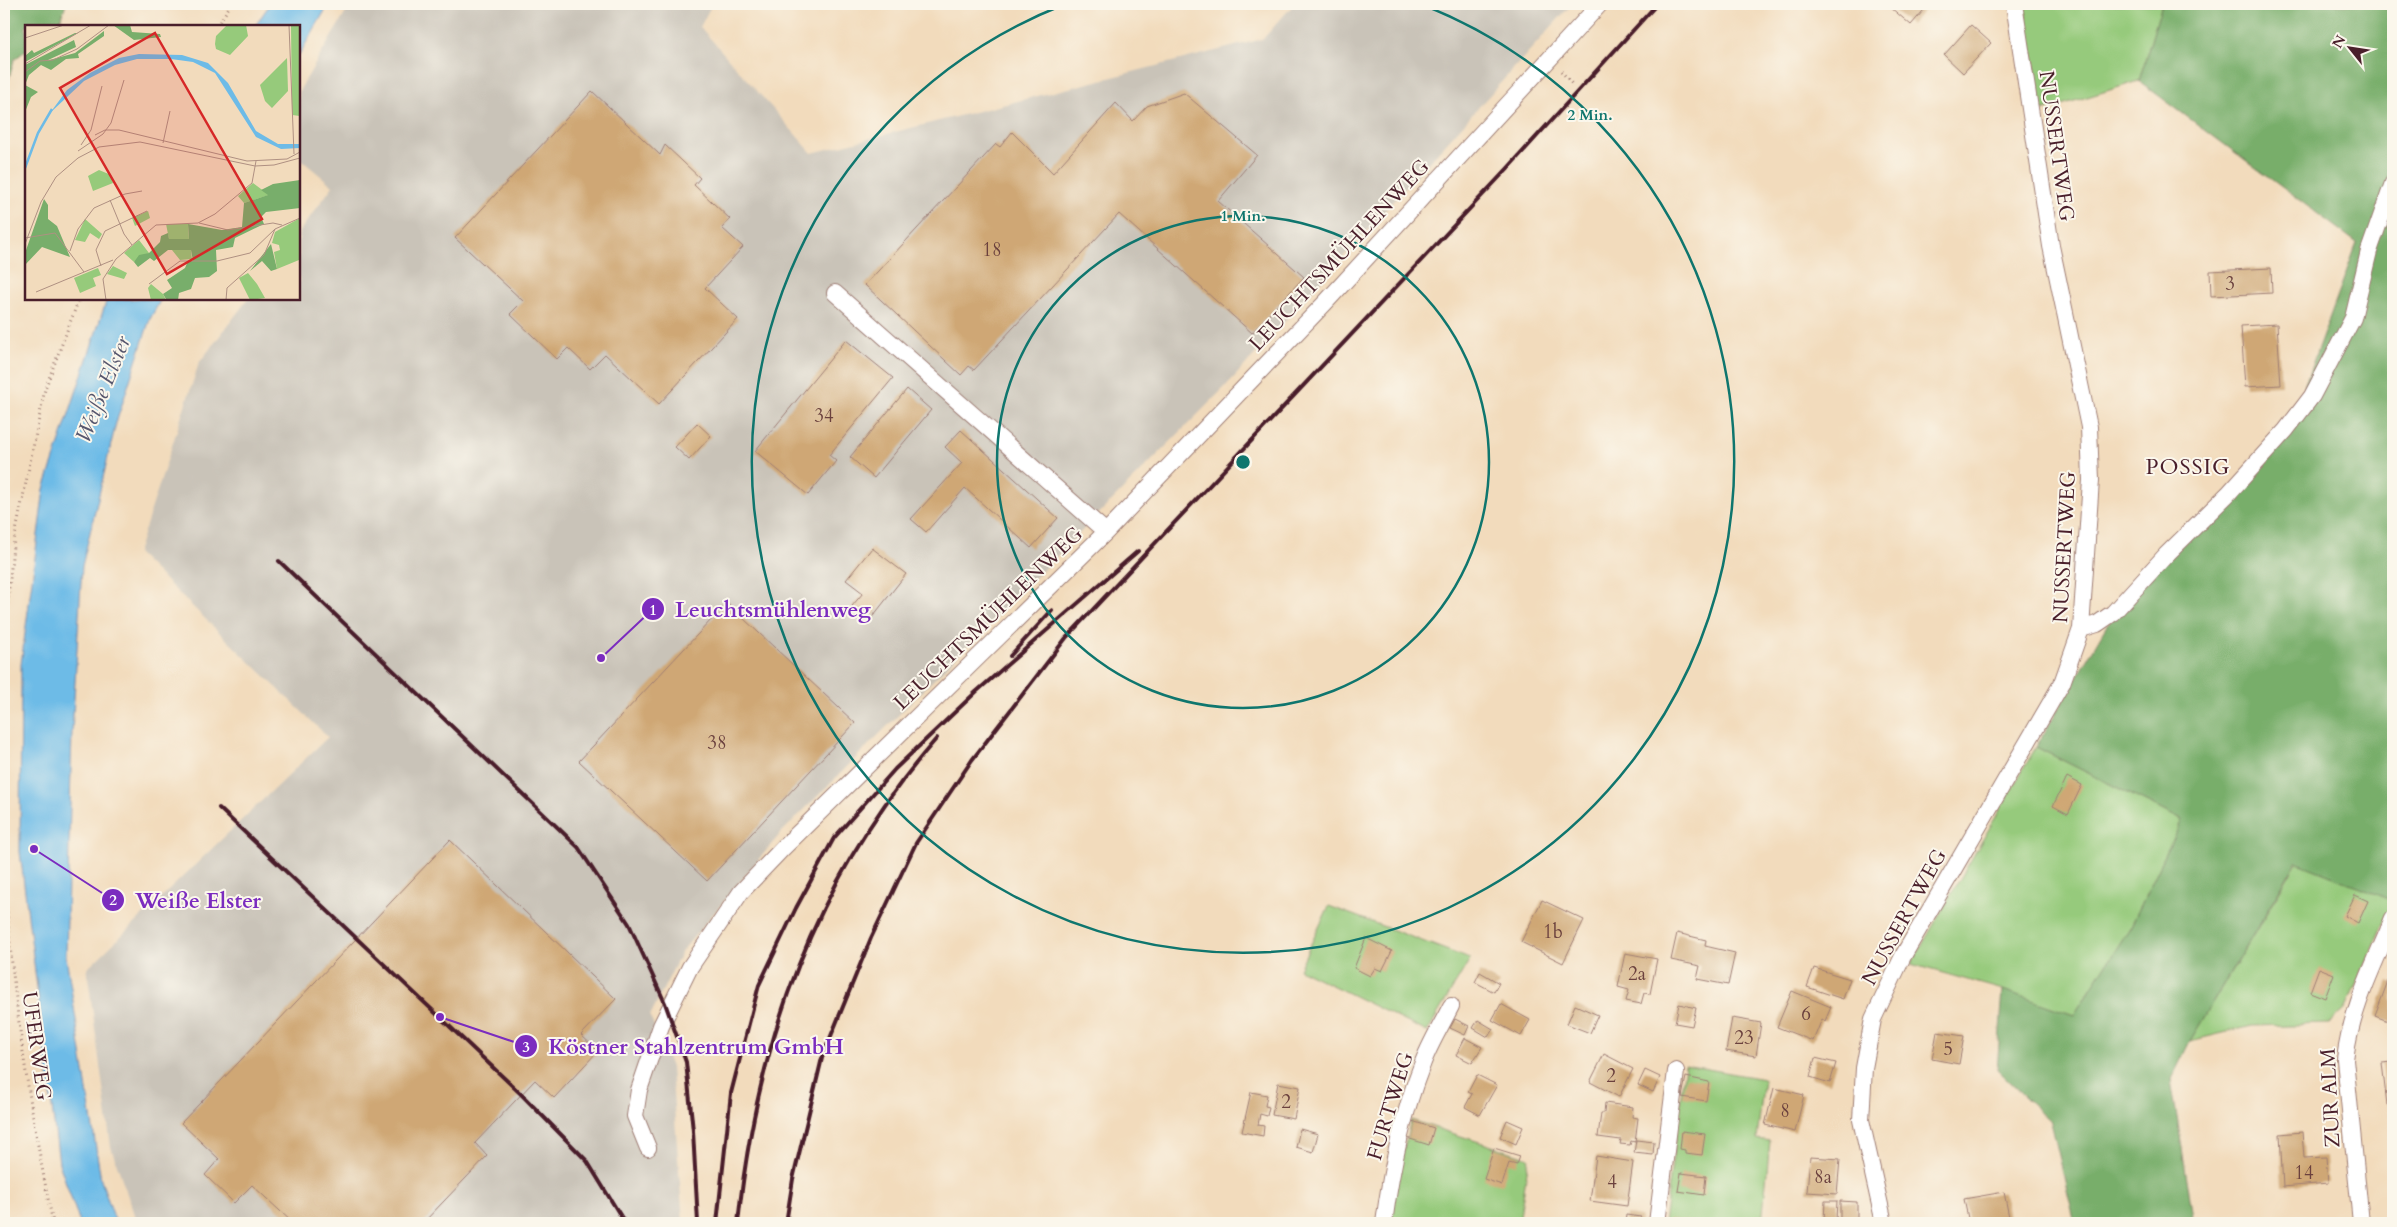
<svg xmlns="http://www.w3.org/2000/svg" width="2397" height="1227" font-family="Cardo,serif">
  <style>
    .industrial { fill: #c9c3b8 }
    .green { fill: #96ca7b; stroke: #707453 }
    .forest { fill: #78ae6b; stroke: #61664b }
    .water { fill: #6dbbe7; stroke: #5c6d89 }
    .building { fill: #cfa775 }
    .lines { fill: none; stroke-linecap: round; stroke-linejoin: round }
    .street-casing { stroke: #9e7d74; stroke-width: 18 }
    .path { stroke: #9e7d74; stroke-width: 3; stroke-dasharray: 1 4; stroke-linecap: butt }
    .street { stroke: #fff; stroke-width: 16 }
    .rail { stroke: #4a1f2b; stroke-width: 4 }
    .ring { fill: none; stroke: #0f766e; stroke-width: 2.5 }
    .labels { text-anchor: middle; stroke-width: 4; stroke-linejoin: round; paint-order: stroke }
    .number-label { font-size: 19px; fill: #6b413e }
    .street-label { font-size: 21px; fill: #4a1f2b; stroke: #fbf7ec }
    .water-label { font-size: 22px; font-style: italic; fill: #56566d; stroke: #fbf7ec }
    .neighbourhood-label { font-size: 22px; letter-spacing: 1px; fill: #4a1f2b; stroke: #fbf7ec }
    .inset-river { fill: none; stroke: #6dbbe7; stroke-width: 2.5 }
    .inset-road { fill: none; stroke: #af9082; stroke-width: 1 }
    .view { fill: #d62828; fill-opacity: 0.15; stroke: #d62828; stroke-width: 2.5 }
    .inset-edge { fill: none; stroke: #4a1f2b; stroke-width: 2.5 }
    .centre { fill: #0f766e; stroke: #fbf7ec; stroke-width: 2.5 }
    .ring-label { font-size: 15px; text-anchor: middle; font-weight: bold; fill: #0f766e; stroke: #fbf7ec; stroke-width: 4; stroke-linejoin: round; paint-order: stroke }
    .leader { fill: none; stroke: #7b2cbf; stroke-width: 2 }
    .callout-dot { fill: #7b2cbf; stroke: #fbf7ec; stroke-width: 2 }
    .mark-label { font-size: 15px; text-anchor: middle; font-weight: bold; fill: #fff }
    .callout-label { font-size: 22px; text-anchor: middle; font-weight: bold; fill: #7b2cbf; stroke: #fbf7ec; stroke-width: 4; stroke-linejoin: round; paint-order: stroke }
  </style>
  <rect width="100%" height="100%" fill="#fbf7ec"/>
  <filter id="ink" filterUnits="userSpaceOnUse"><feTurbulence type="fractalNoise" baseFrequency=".02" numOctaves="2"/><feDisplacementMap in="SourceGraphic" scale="10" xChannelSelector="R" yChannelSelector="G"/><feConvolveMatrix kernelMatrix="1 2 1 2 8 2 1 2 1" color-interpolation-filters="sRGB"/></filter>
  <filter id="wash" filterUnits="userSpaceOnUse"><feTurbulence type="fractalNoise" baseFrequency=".0096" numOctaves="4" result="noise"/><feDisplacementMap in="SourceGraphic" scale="20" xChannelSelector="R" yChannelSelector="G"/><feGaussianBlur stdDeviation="1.12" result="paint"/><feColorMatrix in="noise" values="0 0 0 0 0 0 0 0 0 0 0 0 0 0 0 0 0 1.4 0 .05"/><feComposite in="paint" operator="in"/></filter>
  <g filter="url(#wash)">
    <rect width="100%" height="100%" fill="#f2dbbc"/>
    <path class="industrial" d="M 351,4 L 712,4 L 700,27 L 812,153 L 1263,39 L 1294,4 L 1572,4 L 1228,384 L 781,833 L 682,951 L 650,1016 L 671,1067 L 683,1223 L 137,1223 L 111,1147 L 87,969 L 328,737 L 137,553 L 199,363 L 248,299 L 299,299 L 299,232 L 333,186 L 299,158 L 299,91 Z"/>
    <path class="green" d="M 2024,4 L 2162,4 L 2139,81 L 2042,111 Z
      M 2036,747 L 2182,820 L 2131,926 L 2074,1015 L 2003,990 L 1911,964 Z
      M 2297,862 L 2393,901 L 2345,1010 L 2329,1024 L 2252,1026 L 2190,1041 Z
      M 1329,906 L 1470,959 L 1427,1032 L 1299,969 Z
      M 1685,1065 L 1764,1079 L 1757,1139 L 1770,1141 L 1762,1223 L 1664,1223 Z
      M 1411,1120 L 1529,1158 L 1519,1223 L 1391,1223 L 1398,1172 Z"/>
    <path class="forest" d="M 5,4 L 66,4 L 58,26 L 26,26 L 26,50 L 14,60 L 4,97 Z
      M 2162,4 L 2371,4 L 2393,11 L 2393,901 L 2296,862 L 2190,1041 L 2171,1080 L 2194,1223 L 2075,1223 L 2051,1122 L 1997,1070 L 2003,990 L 2074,1015 L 2131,926 L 2182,820 L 2036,747 L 2107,625 L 2302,413 L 2305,384 L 2357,243 L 2139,81 Z"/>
    <path class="water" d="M 270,4 L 329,4 L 299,55 L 299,26 L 255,26 Z
      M 107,299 L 161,299 L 150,319 L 116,423 L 82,566 L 72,732 L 66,956 L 101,1180 L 116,1223 L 80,1223 L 59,1163 L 20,852 L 21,664 L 44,489 Z"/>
    <g id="blocks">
      <path class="building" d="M 1893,4 L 1929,4 L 1911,25 L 1890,7 Z
        M 1971,25 L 1991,43 L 1963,73 L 1944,55 Z
        M 592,91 L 660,155 L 665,145 L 700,178 L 694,185 L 730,219 L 722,228 L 743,247 L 705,288 L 738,319 L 659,404 L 605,354 L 590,369 L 568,348 L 557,359 L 510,314 L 523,301 L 455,238 Z
        M 1184,93 L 1257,155 L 1218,201 L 1304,277 L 1252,333 L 1119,214 L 974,370 L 969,366 L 961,375 L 865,285 L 996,144 L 1000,147 L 1012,132 L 1053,173 L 1116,103 L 1133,121 L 1147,106 Z
        M 2271,268 L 2272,293 L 2211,296 L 2210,271 Z
        M 2277,324 L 2281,385 L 2245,387 L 2241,326 Z
        M 846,340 L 893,378 L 829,455 L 836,461 L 808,495 L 755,451 Z
        M 907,389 L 931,410 L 874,478 L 850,457 Z
        M 697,423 L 711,436 L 689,460 L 675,447 Z
        M 961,430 L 1058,518 L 1031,548 L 965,488 L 926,532 L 911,519 L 962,463 L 945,447 Z
        M 872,548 L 906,574 L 870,620 L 852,606 L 863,593 L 846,580 Z
        M 727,603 L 855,723 L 707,881 L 579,761 Z
        M 2067,777 L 2082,785 L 2068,814 L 2053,806 Z
        M 450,840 L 616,999 L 581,1035 L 598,1051 L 554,1098 L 535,1080 L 475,1143 L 487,1156 L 423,1223 L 293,1223 L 252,1185 L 234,1203 L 205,1175 L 219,1159 L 181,1123 Z
        M 2355,895 L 2368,901 L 2358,923 L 2345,916 Z
        M 1542,900 L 1584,920 L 1563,963 L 1521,942 Z
        M 1677,933 L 1706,940 L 1705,946 L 1735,953 L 1728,985 L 1697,979 L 1700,966 L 1671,960 Z
        M 1366,938 L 1392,951 L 1382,971 L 1375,968 L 1370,976 L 1354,968 Z
        M 1625,953 L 1657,959 L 1650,994 L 1644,993 L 1641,1004 L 1626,1001 L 1629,990 L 1618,987 Z
        M 1814,968 L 1850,979 L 1843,999 L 1807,987 Z
        M 2319,968 L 2334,974 L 2325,998 L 2310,992 Z
        M 1480,972 L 1499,983 L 1494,992 L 1475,982 Z
        M 2388,981 L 2393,983 L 2393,1023 L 2375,1016 Z
        M 1792,991 L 1831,1007 L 1825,1021 L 1822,1019 L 1813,1041 L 1777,1027 Z
        M 1501,1004 L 1530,1020 L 1521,1036 L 1492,1020 Z
        M 1679,1004 L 1696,1008 L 1692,1026 L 1675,1023 Z
        M 1575,1005 L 1598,1015 L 1590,1033 L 1567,1024 Z
        M 1732,1018 L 1761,1023 L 1756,1056 L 1726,1051 Z
        M 1455,1019 L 1469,1026 L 1465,1035 L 1450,1028 Z
        M 1478,1020 L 1493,1029 L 1488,1037 L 1473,1028 Z
        M 1937,1032 L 1964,1036 L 1959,1064 L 1932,1059 Z
        M 1465,1038 L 1482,1047 L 1472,1063 L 1456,1055 Z
        M 1604,1054 L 1633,1069 L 1619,1097 L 1590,1082 Z
        M 1815,1058 L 1836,1063 L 1830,1083 L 1810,1077 Z
        M 2393,1062 L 2393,1104 L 2387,1105 L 2382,1063 Z
        M 1645,1070 L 1660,1077 L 1653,1092 L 1638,1085 Z
        M 1477,1075 L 1497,1085 L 1480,1115 L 1465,1107 L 1472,1094 L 1468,1092 Z
        M 1686,1077 L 1709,1082 L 1706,1101 L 1682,1097 Z
        M 1278,1083 L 1300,1087 L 1294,1119 L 1272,1115 Z
        M 1774,1088 L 1804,1095 L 1795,1132 L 1765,1125 Z
        M 1251,1092 L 1267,1095 L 1265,1106 L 1269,1107 L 1267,1116 L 1260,1114 L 1258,1125 L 1264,1126 L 1263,1136 L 1242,1132 Z
        M 1605,1103 L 1633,1107 L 1632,1117 L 1638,1118 L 1635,1142 L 1631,1141 L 1630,1145 L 1620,1144 L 1621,1140 L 1598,1137 L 1601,1113 L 1604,1113 Z
        M 1507,1120 L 1523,1127 L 1516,1144 L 1500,1137 Z
        M 1412,1121 L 1434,1128 L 1429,1145 L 1407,1138 Z
        M 1300,1129 L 1318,1134 L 1313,1152 L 1296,1147 Z
        M 1682,1131 L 1705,1134 L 1702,1155 L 1685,1153 L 1685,1150 L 1680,1149 Z
        M 2302,1132 L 2304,1158 L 2326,1157 L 2328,1183 L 2283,1187 L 2280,1134 Z
        M 1636,1140 L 1654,1142 L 1653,1155 L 1634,1153 Z
        M 1494,1148 L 1520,1156 L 1517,1165 L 1509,1163 L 1502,1185 L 1484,1179 Z
        M 1596,1156 L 1633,1162 L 1627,1206 L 1590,1201 Z
        M 1810,1157 L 1840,1159 L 1837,1194 L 1807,1192 Z
        M 1681,1173 L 1706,1176 L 1704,1195 L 1678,1191 Z
        M 2004,1192 L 2010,1222 L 2023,1219 L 2024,1223 L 1969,1223 L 1964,1199 Z
        M 1825,1201 L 1837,1201 L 1836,1220 L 1824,1220 Z
        M 1840,1201 L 1857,1202 L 1857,1220 L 1840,1219 Z
        M 1626,1215 L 1641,1217 L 1640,1223 L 1625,1223 Z
        M 1669,1219 L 1694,1222 L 1694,1223 L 1668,1223 Z"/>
    </g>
  </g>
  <g filter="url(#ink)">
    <use href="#blocks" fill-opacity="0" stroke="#9e7d74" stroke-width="1"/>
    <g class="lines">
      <g class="street-casing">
        <path id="street" d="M 835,293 L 1106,532
          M 2081,629 L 2097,624 L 2113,613 L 2166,555 L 2228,494 L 2286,430 L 2312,396 L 2353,318 L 2369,251 L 2393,183
          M 648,1148 L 635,1116 L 639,1090 L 661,1026 L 690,967 L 741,892 L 783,848 L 1106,532 L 1325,303 L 1600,4
          M 1384,1223 C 1391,1170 1402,1116 1422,1065 C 1429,1045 1441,1026 1451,1006
          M 1657,1223 L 1676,1071
          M 1884,1223 L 1861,1120 L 1864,1068 L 1873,1019 L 1903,956 L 2062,683 L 2081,629 L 2091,480 L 2089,427 L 2051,246 L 2014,4
          M 2361,1223 L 2345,1059 C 2352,1006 2373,968 2393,919"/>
      </g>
      <path class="path" d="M 217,26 L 231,4
        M 1561,71 L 1572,84
        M 4,643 L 13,546 L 45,389 L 79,299
        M 4,872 C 12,991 29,1107 53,1223"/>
      <use href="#street" class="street"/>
      <path class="rail" d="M 279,561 L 578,847 L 629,924 L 665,1003 L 686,1062 L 693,1131 L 698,1223
        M 1010,656 L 1052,610
        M 219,808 L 521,1094 L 587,1161 L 625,1223
        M 717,1223 L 731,1093 L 759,985 L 796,908 L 834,838 L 895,769 L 976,692 L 1138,551
        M 738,1223 C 757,1040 815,878 937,738
        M 786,1223 L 793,1179 L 822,1058 L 871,938 L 916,843 L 972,760 L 1066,638 L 1508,168 L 1657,4"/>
    </g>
  </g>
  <g class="ring">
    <circle cx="1243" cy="462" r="246"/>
    <path d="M1423 5A491 491 0 1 1 1063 5"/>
  </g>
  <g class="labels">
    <g class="number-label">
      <text x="992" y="256">18</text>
      <text x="2230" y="290">3</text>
      <text x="824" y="422">34</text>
      <text x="717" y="749">38</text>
      <text x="1553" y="938">1b</text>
      <text x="1637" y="980">2a</text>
      <text x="1806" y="1020">6</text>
      <text x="1744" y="1044">23</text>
      <text x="1948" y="1055">5</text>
      <text x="1611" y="1082">2</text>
      <text x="1286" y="1108">2</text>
      <text x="1785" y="1117">8</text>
      <text x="2304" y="1179">14</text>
      <text x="1823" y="1183">8a</text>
      <text x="1612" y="1188">4</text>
    </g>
    <g class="street-label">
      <text transform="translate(2057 146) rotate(82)" y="7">NUSSERTWEG</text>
      <text transform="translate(1339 255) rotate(-47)" y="7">LEUCHTSMÜHLENWEG</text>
      <text transform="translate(2064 547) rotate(-87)" y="7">NUSSERTWEG</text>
      <text transform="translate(988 618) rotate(-44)" y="7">LEUCHTSMÜHLENWEG</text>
      <text transform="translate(1904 917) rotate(-61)" y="7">NUSSERTWEG</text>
      <text transform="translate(37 1046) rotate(82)" y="7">UFERWEG</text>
      <text transform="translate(2330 1098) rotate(-93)" y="7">ZUR ALM</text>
      <text transform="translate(1390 1106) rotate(-73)" y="7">FURTWEG</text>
    </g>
    <g class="water-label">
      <text transform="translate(102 389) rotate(-68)" y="8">Weiße Elster</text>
    </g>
    <g class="neighbourhood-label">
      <text x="2188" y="474">POSSIG</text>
    </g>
  </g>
  <g transform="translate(25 25)">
    <rect width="275" height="275" fill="#f2dbbc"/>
    <path d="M 202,0 L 221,0 L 223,11 L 205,30 L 191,24 L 190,19 L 191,11 ZM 266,0 L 275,0 L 275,91 L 267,90 ZM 262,33 L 263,66 L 247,83 L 240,76 L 235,60 ZM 74,145 L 86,150 L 88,158 L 68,166 L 63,151 ZM 228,158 L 244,170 L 219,178 L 213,171 ZM 123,186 L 125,193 L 110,201 L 107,193 ZM 275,193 L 274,235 L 252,244 L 249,227 L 255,225 L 254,220 L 247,218 L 250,207 ZM 60,194 L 77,209 L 74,214 L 65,208 L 60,217 L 50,215 ZM 141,199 L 163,199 L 164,214 L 144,214 ZM 114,215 L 124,228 L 109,237 L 99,228 ZM 147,225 L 166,225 L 167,234 L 155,235 ZM 88,241 L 102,248 L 99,254 L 82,249 ZM 73,243 L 76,250 L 68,253 L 71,261 L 55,268 L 49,253 ZM 223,248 L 232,259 L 240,273 L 225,275 L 214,253 ZM 126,259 L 138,269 L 141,275 L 126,275 L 123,263 Z" fill="#96ca7b"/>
    <path d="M 88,0 L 105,0 L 107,7 L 135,9 L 136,12 L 109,15 ZM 79,6 L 79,11 L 53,29 L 54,33 L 41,34 L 26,45 L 16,40 L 4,50 L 0,60 L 13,67 L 6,72 L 0,87 L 0,40 L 49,15 L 51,22 L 21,36 L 50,28 ZM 50,8 L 53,8 L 0,37 L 0,31 L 7,25 L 9,28 ZM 275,155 L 275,183 L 241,187 L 236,192 L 239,199 L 210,213 L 208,222 L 191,225 L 192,246 L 184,252 L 170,253 L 166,264 L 154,268 L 153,275 L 141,274 L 138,269 L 147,263 L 142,255 L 160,243 L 163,236 L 168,236 L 166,225 L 143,225 L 129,236 L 125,233 L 113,242 L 109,237 L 114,230 L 124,228 L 135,217 L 136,211 L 143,208 L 144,214 L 164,214 L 163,199 L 197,205 L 217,202 L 219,178 L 243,170 L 236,165 L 248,159 ZM 19,174 L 23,180 L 23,194 L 32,201 L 45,232 L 17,222 L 0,240 L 0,228 ZM 246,219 L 252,244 L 246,246 L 237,236 L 225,246 Z" fill="#78ae6b"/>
    <path d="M 114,29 L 157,30 L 183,38 L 203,58 L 231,106 L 253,119 L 275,119 L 275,123 L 256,124 L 231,112 L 190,48 L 168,37 L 146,34 L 112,34 L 90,40 L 59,56 L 25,88 L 42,65 L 65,48 L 94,33 Z" fill="#6dbbe7"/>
    <path class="inset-river" d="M 0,143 L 13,108 L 27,84"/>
    <path class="inset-road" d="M 264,0 L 269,129M 0,13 L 39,0M 0,39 L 66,0M 0,47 L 15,36 L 28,35 L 52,24 L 84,0M 70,110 L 80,105 L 94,105 L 222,136 L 262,134 L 275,127M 138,118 L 145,86M 56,120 L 66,105 L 77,61M 53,126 L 78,109 L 86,98 L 99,55M 85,175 L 99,209 L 107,220M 174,198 L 203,205 L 248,198 L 257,200M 0,213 L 30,208 L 59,247M 0,219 L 16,177 L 31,152 L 53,133 L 74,122 L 115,117 L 230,141 L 249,140 L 275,133M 45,226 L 53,204 L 69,183 L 100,169 L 117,166M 76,241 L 71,225 L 80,206 L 122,186M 124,259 L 155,236 L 192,236 L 225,228 L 250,204M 11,267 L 88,235M 81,275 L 78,254 L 91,234 L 131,200 L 173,198 L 190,189 L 227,158 L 231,136M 201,275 L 202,263 L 239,230 L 250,204 L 275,193"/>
    <path class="view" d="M 130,8 L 237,194 L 142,249 L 35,63 Z"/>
    <rect width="275" height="275" class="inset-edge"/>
  </g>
  <circle cx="1243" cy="462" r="8" class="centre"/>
  <g class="ring-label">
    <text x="1590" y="120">2 Min.</text>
    <text x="1243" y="221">1 Min.</text>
  </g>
  <path class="leader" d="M601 658L653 609M34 849L113 900M440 1017L526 1046"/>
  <g class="callout-dot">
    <circle cx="601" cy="658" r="5"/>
    <circle cx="34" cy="849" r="5"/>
    <circle cx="440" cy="1017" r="5"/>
    <circle cx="653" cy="609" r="12"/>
    <circle cx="113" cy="900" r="12"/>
    <circle cx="526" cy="1046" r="12"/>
  </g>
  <g class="mark-label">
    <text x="653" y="615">1</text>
    <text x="113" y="905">2</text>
    <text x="526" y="1052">3</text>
  </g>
  <g class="callout-label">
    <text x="773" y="617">Leuchtsmühlenweg</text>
    <text x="198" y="908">Weiße Elster</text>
    <text x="696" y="1054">Köstner Stahlzentrum GmbH</text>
  </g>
  <rect width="2397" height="1227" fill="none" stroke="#fbf7ec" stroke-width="20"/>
  <g transform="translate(2350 48) rotate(300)" stroke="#fbf7ec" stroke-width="4" paint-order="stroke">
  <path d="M0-4L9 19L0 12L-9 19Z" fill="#4a1f2b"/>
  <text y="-8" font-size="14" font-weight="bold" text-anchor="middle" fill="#4a1f2b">N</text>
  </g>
</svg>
